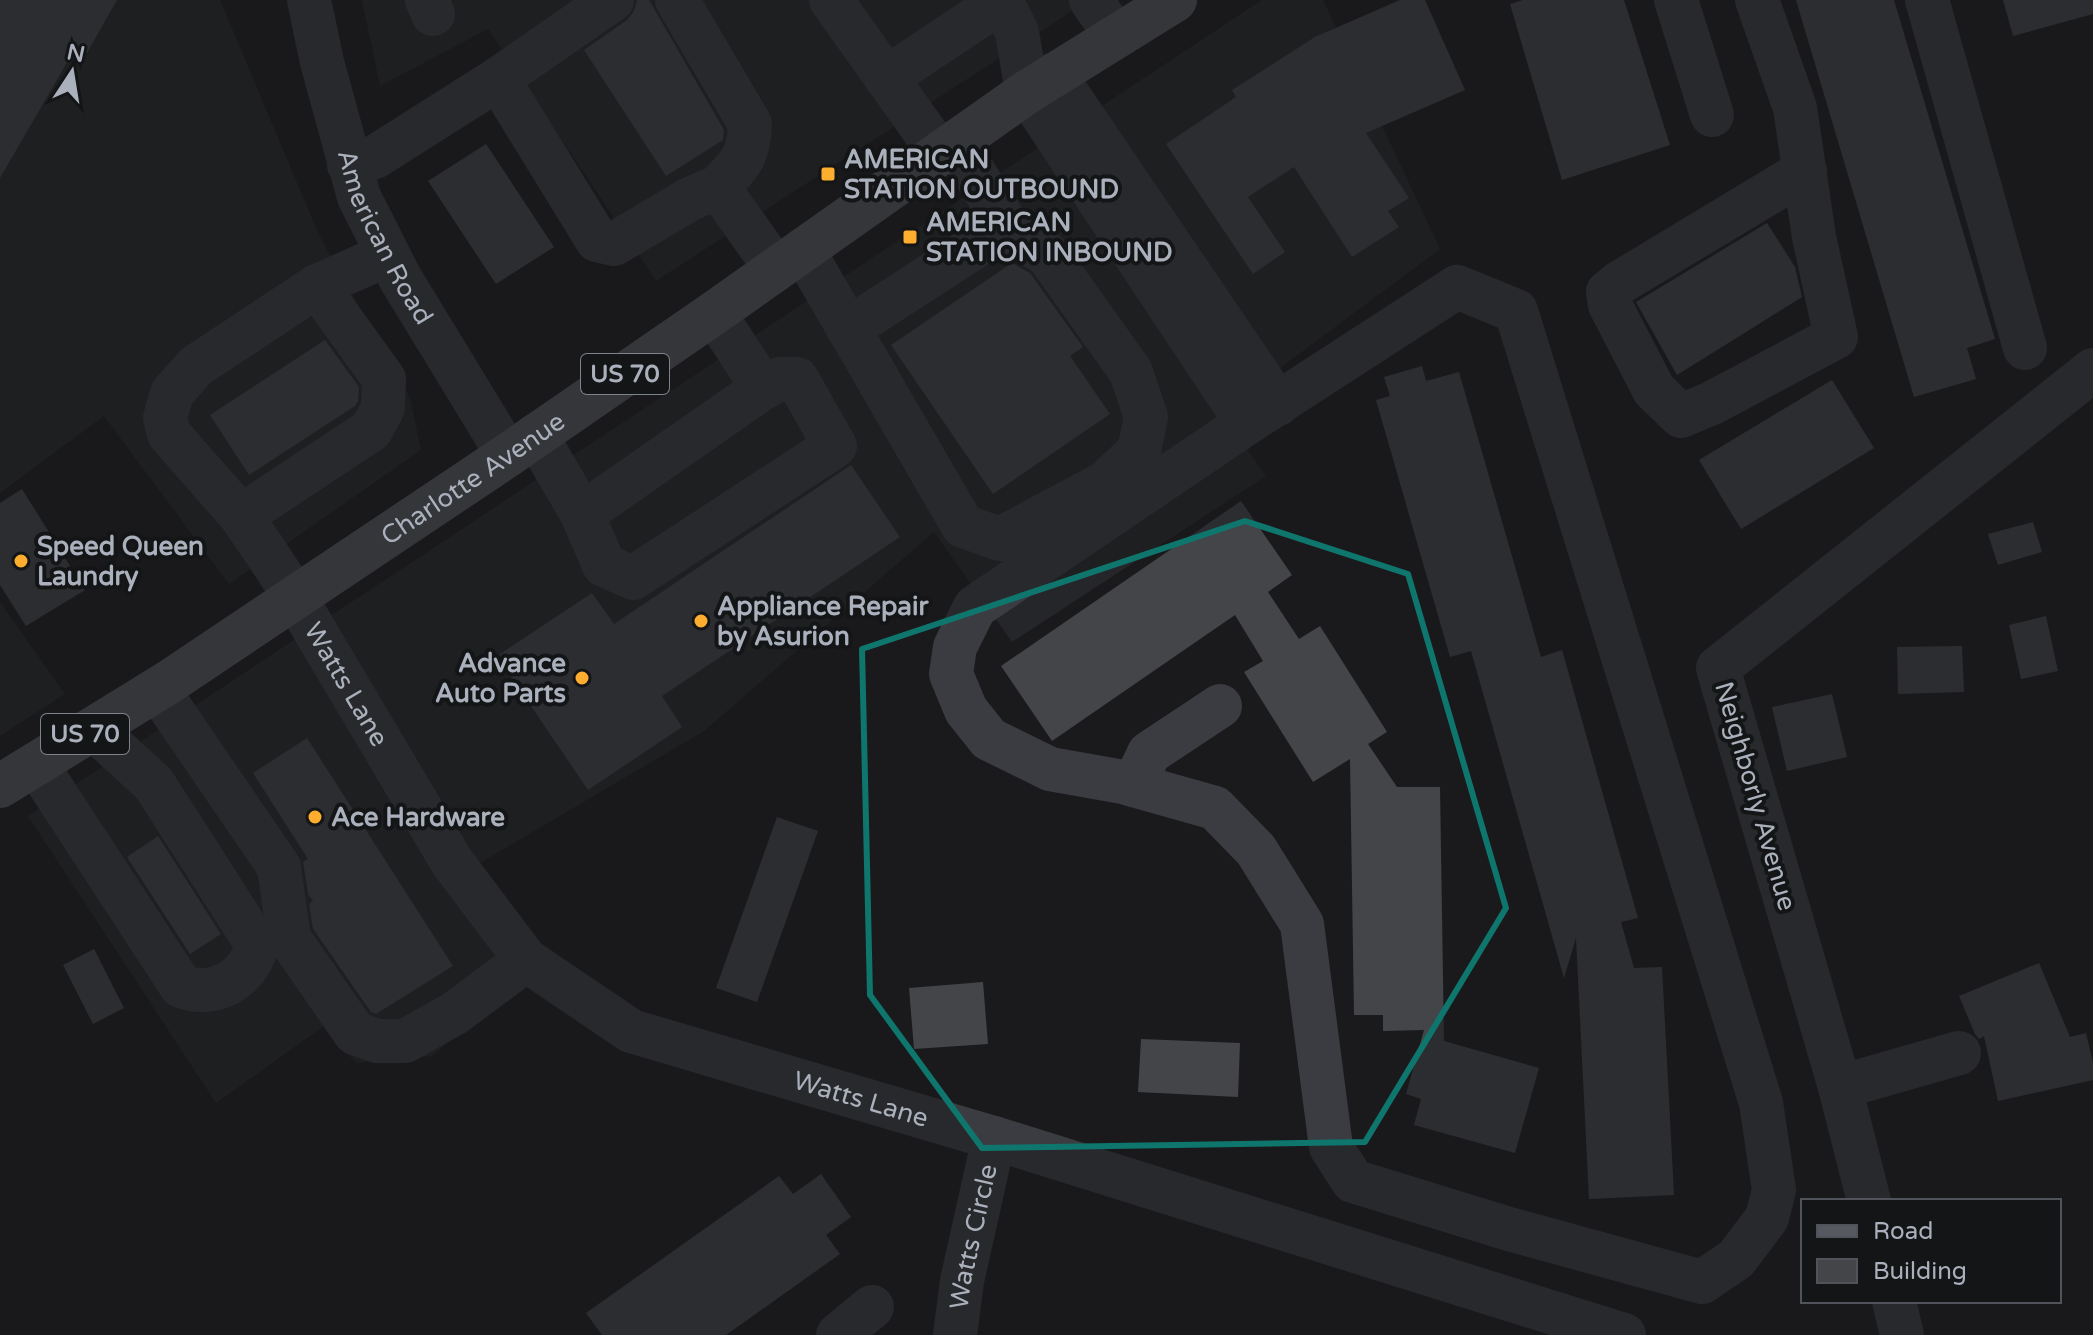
<svg xmlns="http://www.w3.org/2000/svg" width="2093" height="1335" font-family="'Varela Round',sans-serif">
  <style>
    .built { fill: #252629 }
    .building { fill: #434549 }
    .lines { fill: none; stroke-linecap: round; stroke-linejoin: round }
    .minor { stroke: #3a3c41; stroke-width: 44 }
    .major { stroke: #565961; stroke-width: 44 }
    .marked { fill: none; stroke: #0f766e; stroke-width: 6; stroke-linejoin: round }
    .poi-dot { fill: #feae2f; stroke: #141517; stroke-width: 3 }
    .labels { text-anchor: middle; stroke-width: 8; stroke-linejoin: round; paint-order: stroke }
    .shield { fill: #141517; stroke: #7e828a; stroke-width: 2 }
    .shield-label { font-size: 24px; font-weight: bold; fill: #abb1bc }
    .poi-label { font-size: 26px; font-weight: bold; fill: #abb1bc; stroke: #141517; text-anchor: start }
    .street-label { font-size: 26px; fill: #abb1bc; stroke: #141517 }
  </style>
  <rect width="100%" height="100%" fill="#1a1a1c"/>
  <path class="built" d="M 0,0 L 220,0 L 319,235 L 410,398 L 421,450 L 229,584 L 104,416 L 0,493 Z
    M 362,0 L 1089,0 L 656,281 L 488,29 L 380,86 Z
    M 1262,0 L 1323,0 L 1440,249 L 1221,412 L 1266,476 L 1012,642 L 934,532 L 704,731 L 446,883 L 515,984 L 432,1056 L 356,1063 L 324,1026 L 216,1103 L 28,816 Z
    M 0,602 L 65,694 L 0,736 Z"/>
  <path class="building" d="M 0,0 L 117,0 L 87,53 L 76,47 L 0,178 Z
    M 637,0 L 649,0 L 724,130 L 723,140 L 666,176 L 584,50 L 627,20 L 634,11 Z
    M 1400,0 L 1425,0 L 1465,90 L 1366,133 L 1409,198 L 1388,211 L 1399,227 L 1352,257 L 1294,167 L 1248,197 L 1285,252 L 1253,274 L 1166,144 L 1236,97 L 1232,90 L 1315,37 Z
    M 1523,0 L 1624,0 L 1670,145 L 1562,180 L 1510,4 Z
    M 1796,0 L 1894,0 L 1995,339 L 1967,348 L 1976,379 L 1914,397 Z
    M 2003,0 L 2093,0 L 2093,14 L 2013,36 Z
    M 486,144 L 554,247 L 496,284 L 428,181 Z
    M 1767,223 L 1795,267 L 1802,297 L 1677,375 L 1636,302 Z
    M 1012,263 L 1030,273 L 1083,347 L 1070,356 L 1110,414 L 993,494 L 891,345 Z
    M 325,340 L 359,387 L 358,401 L 355,406 L 249,475 L 210,415 Z
    M 1422,366 L 1426,381 L 1459,372 L 1541,657 L 1562,650 L 1638,918 L 1621,922 L 1634,968 L 1662,967 L 1674,1195 L 1589,1199 L 1576,938 L 1564,978 L 1471,651 L 1450,657 L 1376,400 L 1390,396 L 1384,377 Z
    M 1832,380 L 1874,448 L 1741,529 L 1699,460 Z
    M 851,465 L 900,537 L 662,696 L 682,727 L 588,790 L 497,656 L 592,593 L 614,624 Z
    M 22,489 L 85,590 L 26,626 L 0,585 L 0,503 Z
    M 1241,501 L 1292,575 L 1268,592 L 1299,639 L 1320,626 L 1387,732 L 1368,744 L 1397,787 L 1440,787 L 1444,1041 L 1539,1068 L 1515,1153 L 1414,1125 L 1421,1099 L 1406,1094 L 1424,1030 L 1383,1031 L 1383,1015 L 1354,1015 L 1350,759 L 1313,782 L 1244,672 L 1263,661 L 1235,615 L 1052,741 L 1001,666 Z
    M 2033,522 L 2042,552 L 1998,565 L 1988,534 Z
    M 2046,616 L 2058,671 L 2021,679 L 2009,625 Z
    M 1962,646 L 1964,692 L 1898,694 L 1897,647 Z
    M 1832,694 L 1847,757 L 1787,771 L 1772,707 Z
    M 307,738 L 453,966 L 376,1014 L 371,1012 L 313,929 L 309,904 L 313,901 L 308,894 L 303,862 L 308,859 L 253,773 Z
    M 777,817 L 818,831 L 757,1002 L 716,988 Z
    M 158,836 L 221,934 L 190,954 L 127,857 Z
    M 94,949 L 124,1008 L 93,1024 L 63,965 Z
    M 2039,963 L 2070,1037 L 2086,1033 L 2093,1063 L 2093,1080 L 1998,1101 L 1984,1036 L 1979,1039 L 1975,1034 L 1959,996 Z
    M 983,982 L 988,1044 L 914,1049 L 909,988 Z
    M 1141,1039 L 1240,1043 L 1238,1097 L 1138,1092 Z
    M 821,1174 L 851,1217 L 826,1235 L 840,1254 L 726,1335 L 602,1335 L 586,1313 L 779,1176 L 793,1194 Z"/>
  <g class="lines">
    <g class="minor">
      <path id="s1" d="M 309,0 L 322,62 L 359,197 L 400,278 L 508,455"/>
      <path d="M 427,0 L 433,14"/>
      <path d="M 677,0 L 750,124 C 748,159 741,163 718,187"/>
      <path d="M 831,0 L 940,153"/>
      <path d="M 1001,0 L 1017,32 L 1027,92 L 1247,423"/>
      <path d="M 1091,0 L 1116,36"/>
      <path d="M 1676,0 L 1712,115"/>
      <path d="M 1757,0 L 1795,108 L 1814,237 L 1836,337 L 1712,403 L 1681,416 L 1654,390 L 1610,305 L 1608,292 L 1619,283 L 1805,171"/>
      <path d="M 1927,0 L 2025,348"/>
      <path d="M 1054,74 L 1278,404"/>
      <path d="M 886,78 L 1002,1"/>
      <path d="M 498,79 L 612,0"/>
      <path d="M 349,165 L 375,157 L 498,79 L 597,240 L 614,244 L 690,199 L 718,187 L 776,269"/>
      <path d="M 803,250 L 963,526 L 1000,539 L 1105,483 L 1139,451 L 1146,417 L 1131,372 L 1047,254 L 1013,235 L 955,142"/>
      <path id="s2" d="M 387,255 L 317,286 L 196,366 L 172,393 L 165,418 L 169,434 L 241,516 L 267,554 L 295,597 L 452,862 L 526,960 L 631,1031 L 994,1138 L 1624,1335"/>
      <path d="M 1457,287 L 1516,311 L 1761,1103 L 1774,1190 L 1767,1218 L 1736,1259 L 1702,1282 L 1509,1229 L 1353,1181 L 1331,1147 L 1302,924 L 1256,850 L 1215,808 L 1123,782 L 1050,769 L 989,739 L 966,710 L 951,674 L 955,647 L 975,607 L 1247,423 Z"/>
      <path d="M 848,329 L 1007,226"/>
      <path d="M 536,435 L 582,514 L 604,565 L 633,578 L 835,446 L 797,379 L 779,379 L 763,388 L 714,313"/>
      <path d="M 582,514 L 763,388"/>
      <path d="M 241,516 L 371,430 L 383,408 L 384,379 L 317,286"/>
      <path d="M 158,690 L 279,867 L 289,938 L 355,1033 L 377,1041 L 405,1041 L 455,1013 L 526,960"/>
      <path d="M 36,764 L 181,986 C 214,999 249,979 257,945 L 154,784 L 94,729"/>
      <path d="M 1134,785 L 1149,753 L 1220,706"/>
      <path d="M 1840,1087 L 1959,1053"/>
      <path d="M 1869,1201 L 1840,1087 L 1718,668 L 2093,370"/>
      <path d="M 1894,1301 L 1902,1335"/>
      <path d="M 838,1335 L 872,1307"/>
      <path id="s3" d="M 955,1335 L 962,1281 L 994,1138"/>
    </g>
    <path class="major" id="s4" d="M 0,786 L 169,682 L 508,455 L 714,313 L 1027,92 L 1175,0"/>
  </g>
  <path d="M0 0H2093V1335H0ZM 1245,521 L 1408,574 L 1506,908 L 1365,1142 L 982,1148 L 870,995 L 862,649 Z" fill="#1a1a1c" fill-opacity=".55" fill-rule="evenodd"/>
  <path class="marked" d="M 1245,521 L 1408,574 L 1506,908 L 1365,1142 L 982,1148 L 870,995 L 862,649 Z"/>
  <g class="poi-dot">
    <rect x="820" y="166" width="16" height="16" rx="4"/>
    <rect x="902" y="229" width="16" height="16" rx="4"/>
    <circle cx="21" cy="561" r="8"/>
    <circle cx="701" cy="621" r="8"/>
    <circle cx="582" cy="678" r="8"/>
    <circle cx="315" cy="817" r="8"/>
  </g>
  <g class="labels">
    <g class="shield">
      <rect x="581" y="354" width="88" height="40" rx="6"/>
      <rect x="41" y="714" width="88" height="40" rx="6"/>
    </g>
    <g class="shield-label">
      <text x="625" y="382">US 70</text>
      <text x="85" y="742">US 70</text>
    </g>
    <g class="poi-label">
      <text x="844" y="168">AMERICAN<tspan x="844" dy="30">STATION OUTBOUND</tspan></text>
      <text x="926" y="231">AMERICAN<tspan x="926" dy="30">STATION INBOUND</tspan></text>
      <text x="37" y="555">Speed Queen<tspan x="37" dy="30">Laundry</tspan></text>
      <text x="717" y="615">Appliance Repair<tspan x="717" dy="30">by Asurion</tspan></text>
      <text x="566" y="672" text-anchor="end">Advance<tspan x="566" dy="30">Auto Parts</tspan></text>
      <text x="331" y="826">Ace Hardware</text>
    </g>
    <g class="street-label">
      <text dy="9" stroke="none"><textPath href="#s1" startOffset="250">American Road</textPath></text>
      <text dy="9" stroke="none"><textPath href="#s4" startOffset="564">Charlotte Avenue</textPath></text>
      <text dy="9" stroke="none"><textPath href="#s2" startOffset="608">Watts Lane</textPath></text>
      <text transform="translate(1756 796) rotate(74)" y="9">Neighborly Avenue</text>
      <text dy="9" stroke="none"><textPath href="#s2" startOffset="1304">Watts Lane</textPath></text>
      <text dy="9" stroke="none"><textPath href="#s3" startOffset="100">Watts Circle</textPath></text>
    </g>
  </g>
  <rect x="1801" y="1199" width="260" height="104" fill="#141517" stroke="#505359" stroke-width="2"/>
  <rect x="1817" y="1225" width="40" height="12" fill="#565961" stroke="#505359" stroke-width="2"/>
  <text x="1873" y="1239" font-size="24" fill="#abb1bc">Road</text>
  <rect x="1817" y="1259" width="40" height="24" fill="#434549" stroke="#505359" stroke-width="2"/>
  <text x="1873" y="1279" font-size="24" fill="#abb1bc">Building</text>
  <g transform="translate(72 72) rotate(12)" stroke="#141517" stroke-width="6" paint-order="stroke">
  <path d="M0-6L14 30L0 20L-14 30Z" fill="#abb1bc"/>
  <text y="-12" font-size="22" font-weight="bold" text-anchor="middle" fill="#abb1bc">N</text>
  </g>
</svg>
